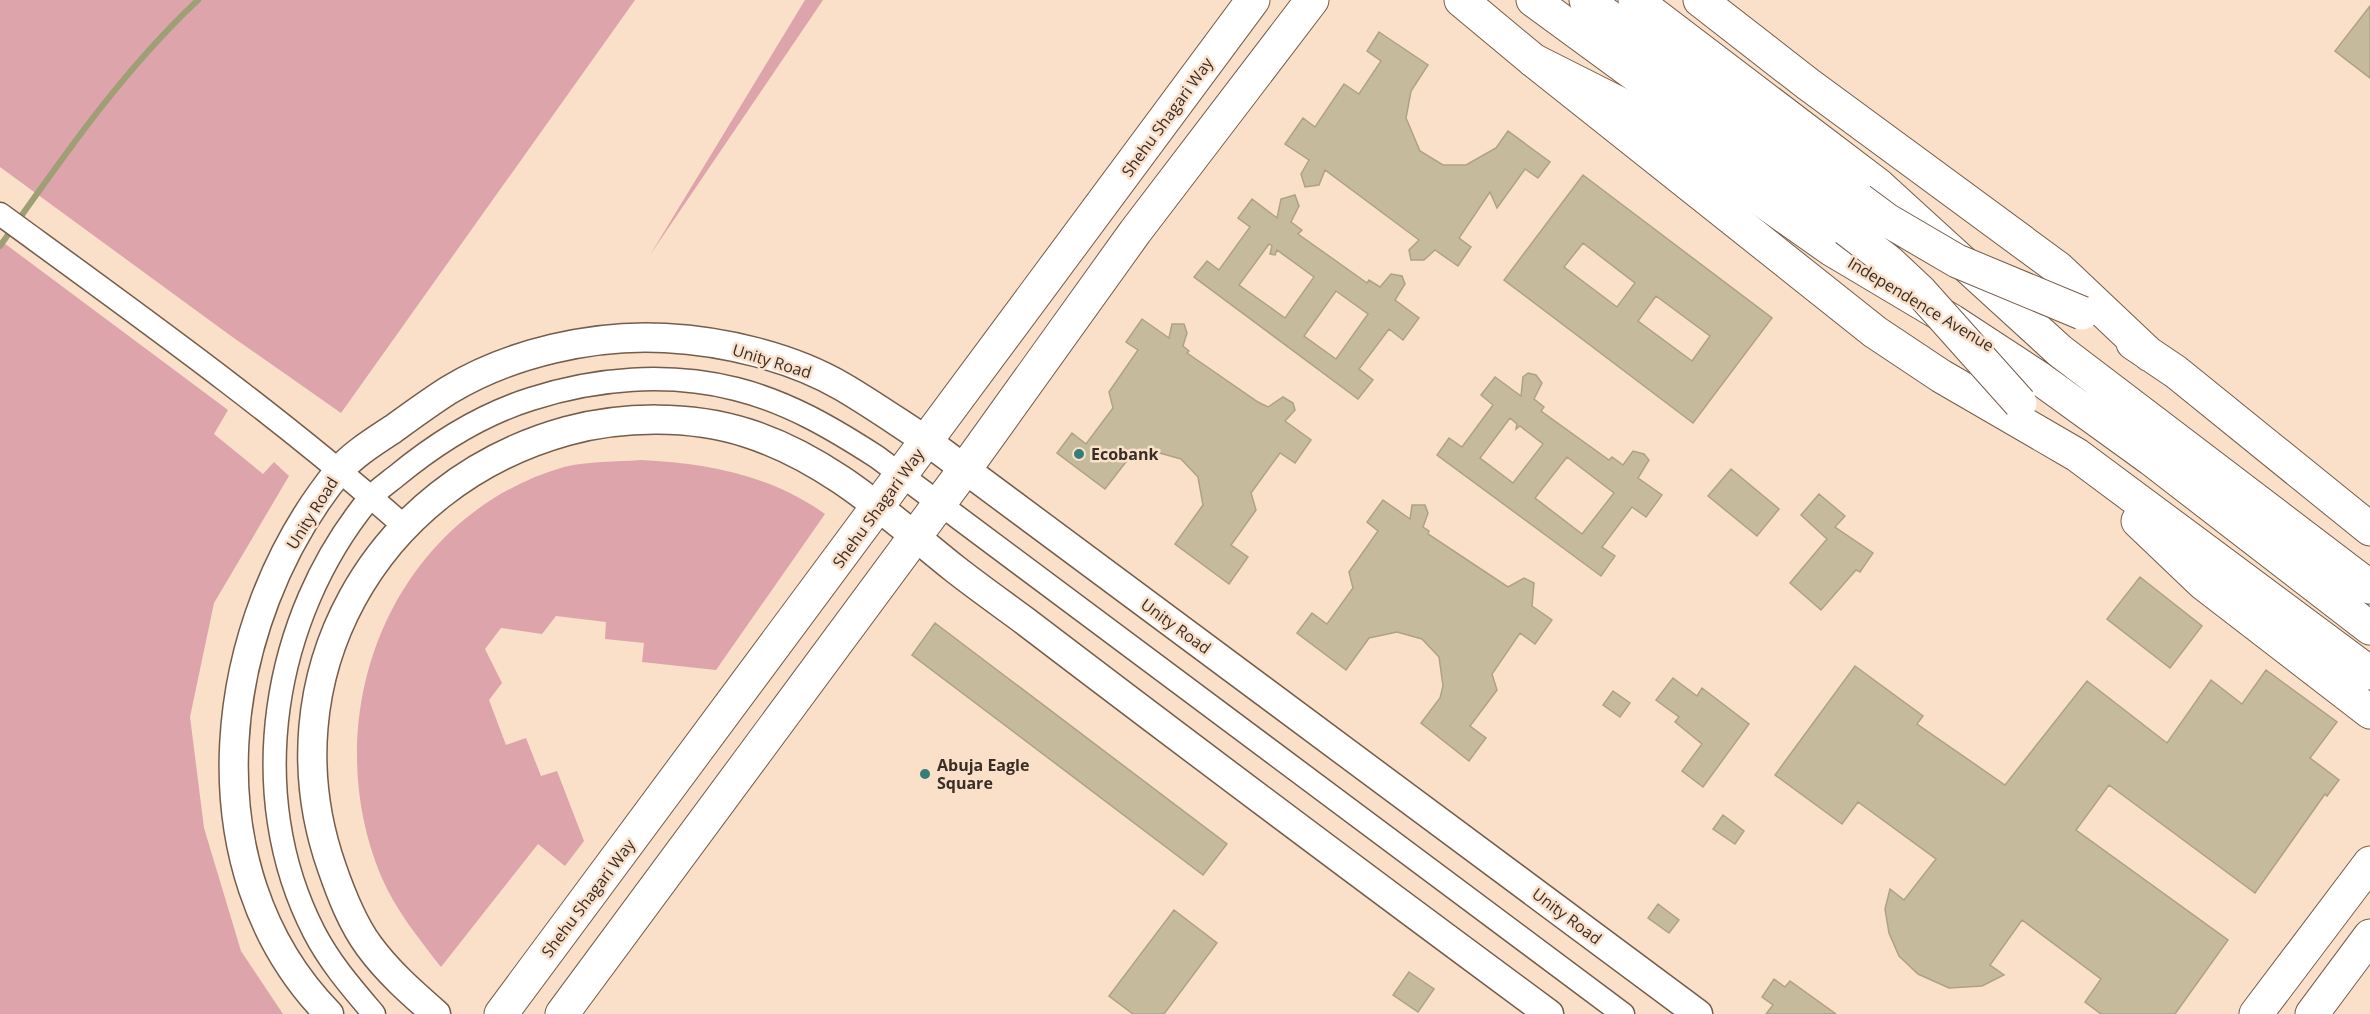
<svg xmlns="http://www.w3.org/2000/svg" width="2370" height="1014" font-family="'Open Sans',sans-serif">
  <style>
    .green { fill: #dea4ac }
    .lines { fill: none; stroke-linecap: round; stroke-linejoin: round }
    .stream { stroke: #9e9f74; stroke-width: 6 }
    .building { fill: #c6ba9d; stroke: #aea286; stroke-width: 1.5; fill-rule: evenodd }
    .minor-casing { stroke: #745d4a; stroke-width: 25 }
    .tertiary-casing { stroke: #745d4a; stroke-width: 31 }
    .secondary-casing { stroke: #745d4a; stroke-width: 35 }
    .primary-casing { stroke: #745d4a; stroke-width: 35 }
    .minor { stroke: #fff; stroke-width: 22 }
    .tertiary { stroke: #fff; stroke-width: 28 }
    .secondary { stroke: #fff; stroke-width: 33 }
    .primary { stroke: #fff; stroke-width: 33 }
    .primary-bridge-casing { stroke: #745d4a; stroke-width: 35; stroke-linecap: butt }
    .primary-bridge { stroke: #fff; stroke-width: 33 }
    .poi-dot { fill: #357d79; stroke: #fadfc9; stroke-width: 2 }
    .labels { text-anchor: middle; stroke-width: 5; stroke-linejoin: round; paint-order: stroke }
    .street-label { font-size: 16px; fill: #382e26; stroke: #fadfc9 }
    .poi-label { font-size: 16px; font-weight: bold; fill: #382e26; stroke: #fadfc9; text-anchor: start }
  </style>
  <rect width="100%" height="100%" fill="#fadfc9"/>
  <path class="green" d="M 0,0 L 635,0 L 341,413 L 231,336 L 0,167 Z
    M 805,0 L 823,0 L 650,255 Z
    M 0,240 L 228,410 L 214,434 L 263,474 L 274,462 L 289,476 L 214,603 L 190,717 L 204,828 L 241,951 L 283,1014 L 0,1014 Z
    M 641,460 C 706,463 771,475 825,514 L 716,670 L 642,662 L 644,643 L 605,639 L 606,622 L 556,616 L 542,634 L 501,628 L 485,649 L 502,683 L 489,700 L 506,745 L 526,738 L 541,776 L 557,771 L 584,841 L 565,866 L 538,844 L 441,967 C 419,939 395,909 381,876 C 314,715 391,517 564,467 C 588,461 616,462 641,460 Z"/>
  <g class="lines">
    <path class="stream" d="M 0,246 C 61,160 121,72 198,0"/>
  </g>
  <path class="building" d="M 2370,6 L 2370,78 L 2335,51 Z
    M 1379,32 L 1428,65 L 1411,91 L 1406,118 L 1420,151 L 1443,165 L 1466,165 L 1496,148 L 1508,131 L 1550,162 L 1538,178 L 1525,169 L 1497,208 L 1490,192 L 1459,238 L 1471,247 L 1458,266 L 1435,250 L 1424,260 L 1411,260 L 1409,250 L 1419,240 L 1325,170 L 1319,185 L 1305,187 L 1301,174 L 1309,160 L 1285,144 L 1303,118 L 1315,127 L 1344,84 L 1359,94 L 1381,61 L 1367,51 Z
    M 1583,175 L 1772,318 L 1693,423 L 1504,280 ZM 1583,243 L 1635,283 L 1617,307 L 1564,267 ZM 1656,296 L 1710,336 L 1692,361 L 1638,321 Z
    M 1295,195 L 1299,206 L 1291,222 L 1302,230 L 1298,234 L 1367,283 L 1369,280 L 1380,287 L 1391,274 L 1402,276 L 1405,284 L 1395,300 L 1419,318 L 1403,340 L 1389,329 L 1359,369 L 1373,380 L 1358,399 L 1194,277 L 1207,261 L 1219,270 L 1250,227 L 1238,218 L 1252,199 L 1277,218 L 1281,199 ZM 1269,244 L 1272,246 L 1270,254 L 1275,255 L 1277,250 L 1314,277 L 1285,318 L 1239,285 ZM 1336,291 L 1368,314 L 1336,359 L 1304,336 Z
    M 1142,319 L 1169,338 L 1172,324 L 1184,324 L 1187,333 L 1183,346 L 1189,351 L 1187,353 L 1258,402 L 1268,407 L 1283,397 L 1293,403 L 1295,410 L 1285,421 L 1311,440 L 1295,463 L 1280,453 L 1251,493 L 1256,510 L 1231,545 L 1248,557 L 1229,584 L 1175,544 L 1203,505 L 1198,477 L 1181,459 L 1156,452 L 1129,458 L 1105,489 L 1057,453 L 1072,433 L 1086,444 L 1113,408 L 1109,392 L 1138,350 L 1126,342 Z
    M 1528,373 L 1536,375 L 1542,383 L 1534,399 L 1544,407 L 1541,411 L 1609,460 L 1612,457 L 1623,465 L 1633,451 L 1644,454 L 1649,460 L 1638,478 L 1662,495 L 1646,517 L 1632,507 L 1602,547 L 1615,556 L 1601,576 L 1437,455 L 1449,438 L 1462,447 L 1493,405 L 1481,395 L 1495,377 L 1521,396 L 1523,377 ZM 1510,418 L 1517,424 L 1516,429 L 1520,426 L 1543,444 L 1513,483 L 1480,458 ZM 1567,457 L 1614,493 L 1582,534 L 1535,498 Z
    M 1731,469 L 1779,509 L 1757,536 L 1708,496 Z
    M 1819,494 L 1845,516 L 1835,527 L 1873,553 L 1860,572 L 1856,570 L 1821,610 L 1790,583 L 1827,539 L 1801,515 Z
    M 1383,500 L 1410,519 L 1412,505 L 1425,505 L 1428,513 L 1423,527 L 1429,531 L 1428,534 L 1508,587 L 1524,578 L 1534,583 L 1532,606 L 1552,620 L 1535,644 L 1520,633 L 1492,674 L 1497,690 L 1470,726 L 1486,738 L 1469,761 L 1421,723 L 1440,698 L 1443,686 L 1439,657 L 1422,639 L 1397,632 L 1369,638 L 1346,670 L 1297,633 L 1312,613 L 1327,624 L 1353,588 L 1349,572 L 1378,531 L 1367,522 Z
    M 2140,577 L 2202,626 L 2170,668 L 2107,619 Z
    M 935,623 L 1227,844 L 1203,875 L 912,655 Z
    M 1855,666 L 1923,716 L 1917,724 L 2005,785 L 2087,681 L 2167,743 L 2211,680 L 2242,704 L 2266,670 L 2337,722 L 2310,758 L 2339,780 L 2327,796 L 2325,794 L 2255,893 L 2109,785 L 2076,830 L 2228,940 L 2175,1014 L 2101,1014 L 2085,1002 L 2101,979 L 2022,920 L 1990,965 L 2004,975 L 1982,986 L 1949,988 L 1918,974 L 1899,956 L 1889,933 L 1885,909 L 1890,889 L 1904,900 L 1936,859 L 1858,802 L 1842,824 L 1775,775 Z
    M 1673,678 L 1697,696 L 1702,688 L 1749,724 L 1703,787 L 1682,771 L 1702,744 L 1675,722 L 1679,717 L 1656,700 Z
    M 1613,691 L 1630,703 L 1620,717 L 1603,705 Z
    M 1723,815 L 1744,831 L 1735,844 L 1713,829 Z
    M 1658,904 L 1679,920 L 1669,933 L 1648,918 Z
    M 1174,910 L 1217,943 L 1164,1014 L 1133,1014 L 1109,996 Z
    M 1409,972 L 1434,989 L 1418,1012 L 1393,995 Z
    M 1774,979 L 1785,987 L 1790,981 L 1836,1014 L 1766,1014 L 1773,1005 L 1762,997 Z"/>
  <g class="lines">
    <g class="minor-casing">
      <path id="minor" d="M 0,214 C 137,314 276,413 404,526
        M 374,1014 C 352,988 330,963 314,932 C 243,794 272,617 369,499 C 376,491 386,484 395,477 C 436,443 480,415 531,399 C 596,378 668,372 736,389 C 788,402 832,428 877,457 L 1623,1014"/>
    </g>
    <g class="tertiary-casing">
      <path id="tertiary" d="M 329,1014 C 186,868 216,621 339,471 C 352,455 375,441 393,429 C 411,416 430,402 449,390 C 510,353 594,334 665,338 C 724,341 792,357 843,387 C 872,404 899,423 927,441 L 1698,1014
        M 436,1014 C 412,993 388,972 369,946 C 352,923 341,894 332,868 C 265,678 375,484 567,431 C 623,416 691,415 747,433 C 829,459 890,517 955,569 C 978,587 1002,604 1025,621 C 1198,753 1373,884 1549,1014"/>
    </g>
    <g class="secondary-casing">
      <path id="secondary" d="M 1461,0 L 1533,60 L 1638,113 L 1831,249 L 1952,321 L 2039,378 L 2151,459 L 2370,628
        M 1635,0 L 1878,185 L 2060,351 L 2370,587
        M 501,1014 L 1253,0
        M 562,1014 L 965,469 L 1135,232 L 1312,0"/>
    </g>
    <g class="primary-casing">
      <path id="primary" d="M 1533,0 L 1846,229
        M 1586,0 L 1860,200
        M 1700,0 L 1808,84 L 2058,268 L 2150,355
        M 1533,60 L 1875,332 L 1941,376 L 2077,455 L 2370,673
        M 2133,343 L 2176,372 L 2370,529
        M 2138,521 L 2204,584 L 2370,712
        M 2256,1014 L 2370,863
        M 2312,1014 L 2370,936"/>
    </g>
    <use href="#minor" class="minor"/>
    <use href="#tertiary" class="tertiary"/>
    <use href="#secondary" class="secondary"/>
    <use href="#primary" class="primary"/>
    <g class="primary-bridge-casing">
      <path id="primary-bridge" d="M 1860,200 L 1887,220 L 1957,261 L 2082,313
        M 1846,229 L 1888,261 L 1920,291 L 2020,403"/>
    </g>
    <use href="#primary-bridge" class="primary-bridge"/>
  </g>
  <g class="poi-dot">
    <circle cx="1079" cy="454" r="6"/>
    <circle cx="925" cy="774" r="6"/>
  </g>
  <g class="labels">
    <g class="street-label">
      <text transform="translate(1167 117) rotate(-54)" y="6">Shehu Shagari Way</text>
      <text transform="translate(1921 304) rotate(31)" y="6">Independence Avenue</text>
      <text transform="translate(772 361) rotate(17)" y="6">Unity Road</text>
      <text transform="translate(878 508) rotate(-54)" y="6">Shehu Shagari Way</text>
      <text transform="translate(312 513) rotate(-58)" y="6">Unity Road</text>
      <text transform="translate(1176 626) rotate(36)" y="6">Unity Road</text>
      <text transform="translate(588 898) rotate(-53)" y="6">Shehu Shagari Way</text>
      <text transform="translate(1567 916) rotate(37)" y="6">Unity Road</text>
    </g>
    <g class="poi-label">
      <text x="1091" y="460">Ecobank</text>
      <text x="937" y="771">Abuja Eagle<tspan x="937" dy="18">Square</tspan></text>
    </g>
  </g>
</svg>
